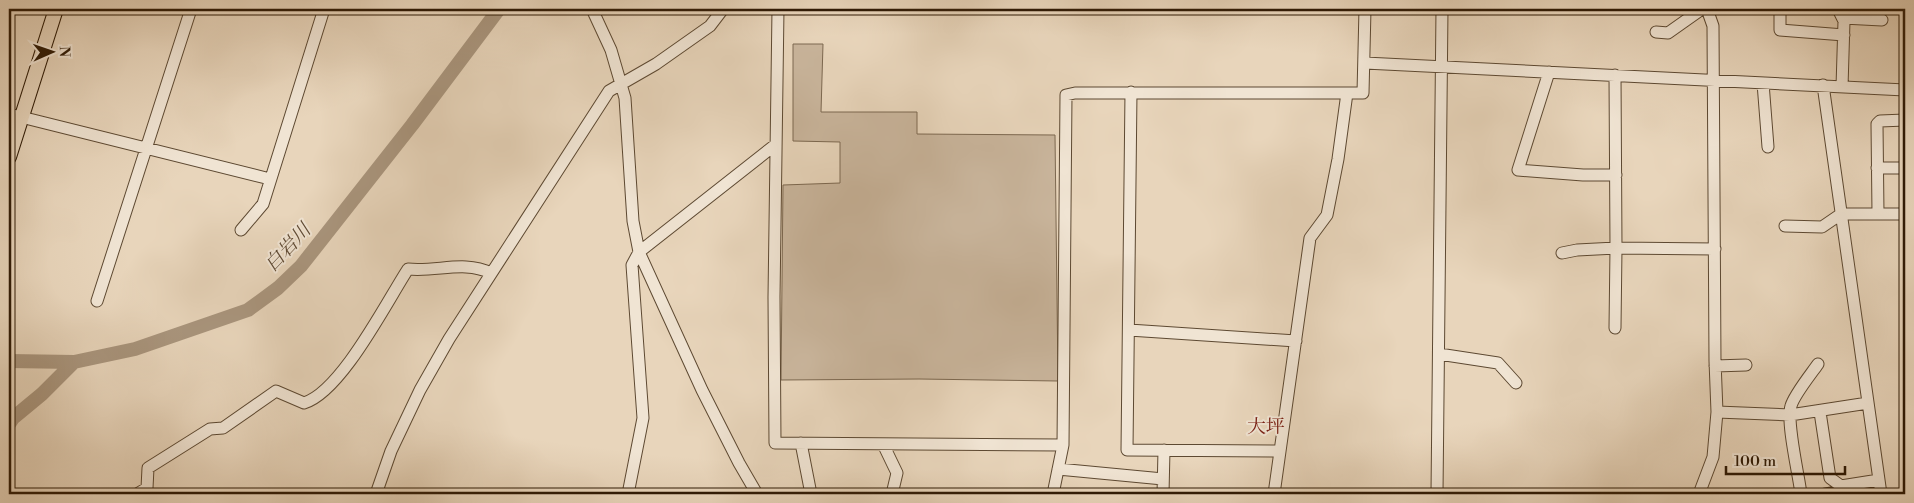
<svg xmlns="http://www.w3.org/2000/svg" width="1914" height="503" font-family="'Libre Bodoni','Noto Serif JP',serif">
  <style>
    .green { fill: #c9b59c; stroke: #7c6850 }
    .lines { fill: none; stroke-linecap: round; stroke-linejoin: round }
    .river { stroke: #a9957d; stroke-width: 14 }
    .minor-casing { stroke: #5d4932; stroke-width: 13 }
    .major-casing { stroke: #2f1a05; stroke-width: 16 }
    .minor { stroke: #f0e4d3; stroke-width: 11 }
    .major { stroke: #e8d5bb; stroke-width: 14 }
    .labels { text-anchor: middle; stroke-width: 4; stroke-linejoin: round; paint-order: stroke }
    .water-label { font-size: 19px; font-style: italic; fill: #604b35; stroke: #f0e4d3 }
    .neighbourhood-label { font-size: 19px; fill: #7a1f14; stroke: #f0e4d3 }
  </style>
  <rect width="100%" height="100%" fill="#e8d5bb"/>
  <filter id="stains"><feTurbulence type="fractalNoise" baseFrequency=".004" numOctaves="4"/><feColorMatrix values="0 0 0 0 .2 0 0 0 0 .09 0 0 0 0 .02 0 0 0 .5 -.17"/></filter>
  <radialGradient id="worn" r=".72"><stop offset=".6" stop-color="#630" stop-opacity="0"/><stop offset="1" stop-color="#630" stop-opacity=".3"/></radialGradient>
  <path class="green" d="M 793,44 L 823,44 L 821,112 L 917,112 L 917,134 L 1055,135 L 1058,381 L 919,379 L 781,380 L 783,185 L 840,183 L 840,142 L 793,141 Z"/>
  <g class="lines">
    <path class="river" d="M 9,361 L 74,362 L 135,349 L 248,310 L 278,288 L 301,266 L 412,125 L 499,9
      M 9,424 L 13,418 L 42,394 L 74,362"/>
    <g class="minor-casing">
      <path id="minor" d="M 592,9 L 611,50 L 625,98 L 633,221 L 639,252 L 702,390 L 739,463 L 757,494
        M 778,9 L 774,297 L 775,443 L 1063,445
        M 1780,9 L 1780,30 L 1844,35
        M 1838,9 L 1844,21 L 1842,87
        M 1843,18 L 1882,20
        M 1656,32 L 1668,33 L 1702,9
        M 1365,63 L 1905,90
        M 1549,72 L 1518,170 L 1583,175 L 1616,175
        M 1615,75 L 1616,248 L 1715,249
        M 1763,83 L 1768,147
        M 1823,85 L 1881,494
        M 1131,92 L 1127,450 L 1280,451
        M 9,114 L 270,179
        M 1877,168 L 1905,168
        M 1878,214 L 1905,214
        M 1785,226 L 1822,227 L 1841,214 L 1878,214 L 1877,124 L 1880,121 L 1905,120
        M 241,230 L 263,204 L 324,9
        M 1562,253 L 1577,250 L 1616,248 L 1615,328
        M 97,301 L 191,9
        M 1129,330 L 1296,341
        M 1439,354 L 1498,363 L 1516,383
        M 1715,366 L 1746,365
        M 1717,412 L 1790,415 L 1868,403
        M 1820,412 L 1830,478 L 1841,486 L 1879,480
        M 801,443 L 811,494
        M 883,444 L 897,473 L 892,494
        M 1058,469 L 1163,479
        M 137,494 L 147,488 L 148,468 L 210,429 L 223,428 L 276,391 L 304,403 C 341,392 386,303 408,269 C 438,272 464,260 491,273
        M 376,494 L 391,451 L 420,390 L 449,339 L 609,91 L 656,64 L 710,26 L 723,9
        M 628,494 L 643,418 L 632,265 L 639,252 L 775,145
        M 1053,494 L 1063,445 L 1066,95 L 1075,93 L 1363,93 L 1365,9
        M 1163,494 L 1164,450
        M 1274,494 L 1310,238 L 1327,215 L 1338,159 L 1347,93
        M 1437,494 L 1442,9
        M 1699,494 L 1713,457 L 1717,412 L 1715,361 L 1713,26 L 1707,9
        M 1801,494 C 1799,476 1786,422 1791,406 C 1794,395 1811,374 1818,364
        M 1825,494 L 1851,490"/>
    </g>
    <g class="major-casing">
      <path id="major" d="M 9,157 L 56,9"/>
    </g>
    <use href="#minor" class="minor"/>
    <use href="#major" class="major"/>
  </g>
  <g class="labels">
    <g class="water-label">
      <text transform="translate(287 247) rotate(-47)" y="7">白岩川</text>
    </g>
    <g class="neighbourhood-label">
      <text x="1266" y="433">大坪</text>
    </g>
  </g>
  <rect width="1914" height="503" fill="none" stroke="#e8d5bb" stroke-width="30"/>
  <rect x="10" y="10" width="1894" height="483" fill="none" stroke="#2f1a05" stroke-width="2.5"/>
  <rect x="15" y="15" width="1884" height="473" fill="none" stroke="#2f1a05"/>
  <g transform="translate(52 52) rotate(88)" stroke="#f0e4d3" stroke-width="4" paint-order="stroke">
  <path d="M0-4L9 19L0 12L-9 19Z" fill="#2f1a05"/>
  <text y="-8" font-size="14" font-weight="bold" text-anchor="middle" fill="#2f1a05">N</text>
  </g>
  <path d="M1726 466v8h119v-8" fill="none" stroke="#2f1a05" stroke-width="2.5"/>
  <text x="1734" y="466" font-size="15" fill="#2f1a05" stroke="#f0e4d3" stroke-width="4" paint-order="stroke">100 m</text>
  <rect width="100%" height="100%" filter="url(#stains)"/>
  <rect width="100%" height="100%" fill="url(#worn)"/>
</svg>
